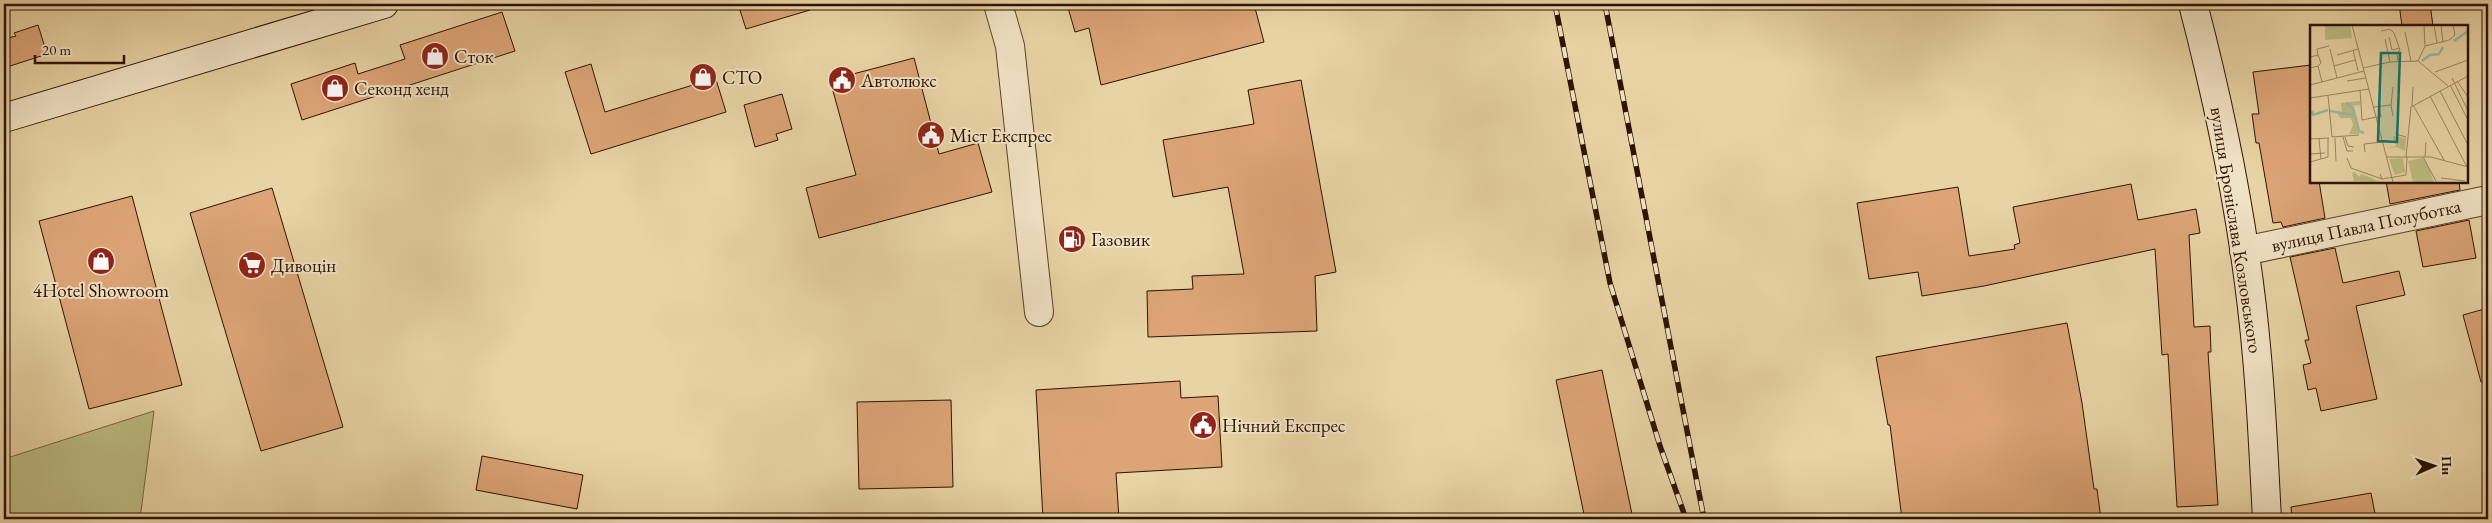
<svg xmlns="http://www.w3.org/2000/svg" width="2492" height="523" font-family="'EB Garamond',serif">
  <style>
    .green { fill: #bcbb81; stroke: #746740 }
    .building { fill: #dca477; stroke: #2d1300 }
    .lines { fill: none; stroke-linecap: round; stroke-linejoin: round }
    .street-casing { stroke: #5c4329; stroke-width: 30 }
    .secondary-casing { stroke: #2d1300; stroke-width: 30 }
    .street { stroke: #f0e2c4; stroke-width: 28 }
    .secondary { stroke: #f0e2c4; stroke-width: 28 }
    .rail-casing { stroke: #2d1300; stroke-width: 5.5 }
    .rail { stroke: #f0e2c4; stroke-width: 4; stroke-dasharray: 11; stroke-linecap: butt }
    .labels { text-anchor: middle; stroke-width: 4; stroke-linejoin: round; paint-order: stroke }
    .poi-label { font-size: 19px; fill: #2d1300; stroke: #f0e2c4; text-anchor: start }
    .street-label { font-size: 19px; fill: #2d1300; stroke: #f0e2c4 }
    .inset-river { fill: none; stroke: #97b8a6; stroke-width: 2.5 }
    .inset-road { fill: none; stroke: #9d8662; stroke-width: 1 }
    .view { fill: #0f766e; fill-opacity: 0.15; stroke: #0f766e; stroke-width: 2.5 }
    .inset-edge { fill: none; stroke: #2d1300; stroke-width: 2.5 }
  </style>
  <rect width="100%" height="100%" fill="#e8d3a4"/>
  <filter id="stains"><feTurbulence type="fractalNoise" baseFrequency=".004" numOctaves="4"/><feColorMatrix values="0 0 0 0 .2 0 0 0 0 .09 0 0 0 0 .02 0 0 0 .5 -.17"/></filter>
  <radialGradient id="worn" r=".72"><stop offset=".6" stop-color="#630" stop-opacity="0"/><stop offset="1" stop-color="#630" stop-opacity=".3"/></radialGradient>
  <path class="green" d="M 154,411 L 140,519 L 4,519 L 4,459 Z"/>
  <path class="building" d="M 738,4 L 809,4 L 810,10 L 746,29 Z
    M 1067,4 L 1254,4 L 1264,42 L 1101,85 L 1089,28 L 1075,32 Z
    M 2399,4 L 2430,4 L 2433,26 L 2402,26 Z
    M 502,12 L 515,51 L 302,120 L 291,84 L 355,63 L 358,74 L 405,59 L 400,45 Z
    M 38,25 L 47,54 L 4,68 L 4,39 L 16,36 L 14,33 Z
    M 914,58 L 939,154 L 978,143 L 992,192 L 819,238 L 806,188 L 856,175 L 830,80 Z
    M 591,64 L 605,112 L 693,85 L 691,80 L 714,73 L 726,112 L 591,154 L 565,72 Z
    M 2311,65 L 2311,181 L 2319,181 L 2325,218 L 2283,227 L 2281,222 L 2273,223 L 2259,143 L 2256,143 L 2252,114 L 2259,114 L 2253,72 Z
    M 1301,80 L 1336,272 L 1315,276 L 1317,331 L 1148,337 L 1147,291 L 1193,289 L 1192,276 L 1244,274 L 1228,187 L 1173,197 L 1163,140 L 1254,124 L 1248,90 Z
    M 782,94 L 792,129 L 776,134 L 778,140 L 755,147 L 744,105 Z
    M 2386,181 L 2459,181 L 2460,190 L 2390,204 Z
    M 2131,184 L 2138,220 L 2196,209 L 2200,233 L 2189,235 L 2194,327 L 2210,326 L 2211,352 L 2208,352 L 2218,505 L 2177,507 L 2168,354 L 2162,355 L 2155,249 L 1984,286 L 1922,296 L 1918,272 L 1869,279 L 1857,203 L 1958,187 L 1969,256 L 2015,249 L 2014,245 L 2020,243 L 2013,207 Z
    M 272,188 L 343,427 L 261,451 L 190,213 Z
    M 132,196 L 182,385 L 89,409 L 39,221 Z
    M 2469,220 L 2476,258 L 2423,267 L 2416,231 Z
    M 2335,248 L 2343,283 L 2399,271 L 2405,295 L 2356,306 L 2377,399 L 2321,411 L 2316,388 L 2308,390 L 2303,365 L 2311,363 L 2305,340 L 2309,340 L 2290,257 Z
    M 2488,308 L 2488,381 L 2481,382 L 2463,315 Z
    M 2067,323 L 2082,403 L 2094,489 L 2097,489 L 2101,519 L 1902,519 L 1890,425 L 1888,425 L 1876,357 Z
    M 1602,370 L 1633,519 L 1585,519 L 1556,380 Z
    M 1180,381 L 1181,398 L 1218,396 L 1222,467 L 1116,473 L 1119,519 L 1043,519 L 1036,390 Z
    M 951,400 L 953,487 L 859,489 L 857,402 Z
    M 482,456 L 583,475 L 577,509 L 476,490 Z
    M 2371,493 L 2376,519 L 2292,519 L 2291,507 Z"/>
  <g class="lines">
    <g class="street-casing">
      <path id="street" d="M 998,4 L 1010,46 L 1039,312
        M 2244,251 L 2488,200"/>
    </g>
    <g class="secondary-casing">
      <path id="secondary" d="M 2193,4 C 2223,119 2247,238 2257,357 C 2262,411 2264,465 2267,519
        M 4,118 L 384,4"/>
    </g>
    <use href="#street" class="street"/>
    <use href="#secondary" class="secondary"/>
    <g class="rail-casing">
      <path id="rail" d="M 1555,4 L 1610,283 L 1660,446 L 1686,519
        M 1605,4 L 1704,519"/>
    </g>
    <use href="#rail" class="rail"/>
  </g>
  <defs>
    <g id="shop-disc" transform="scale(1.4375)"><circle r="9.5" fill="#8f2418" stroke="#f0e2c4"/><path d="M-5-2.5h2.3a2.7 3.5 0 0 1 5.4 0H5L5.5 6h-11ZM-1.5-2.5h3a1.5 2.3 0 0 0-3 0Z" fill="#fff"/></g>
    <g id="civic-disc" transform="scale(1.4375)"><circle r="9.5" fill="#8f2418" stroke="#f0e2c4"/><path d="M-.6-6.5H3V-4.5H.6V-3L4-1V1h2V6H-6V1h2V-1L-.6-3ZM-1.2 2.5V6h2.4V2.5Z" fill="#fff"/></g>
    <g id="fuel-disc" transform="scale(1.4375)"><circle r="9.5" fill="#8f2418" stroke="#f0e2c4"/><path d="M-5.5-6h7V0h2V4h1.3V-2.5L3-4.5l.8-.8L6-3V5H2.5V1h-1V6h-7ZM-4.2-4.7v3.2H.2V-4.7Z" fill="#fff"/></g>
    <g id="supermarket-disc" transform="scale(1.4375)"><circle r="9.5" fill="#8f2418" stroke="#f0e2c4"/><path d="M-6-5.5h2.5l.6 2H6L4.5 2H-2.5L-4.4-4H-6ZM-1.5 3.2a1.3 1.3 0 1 0 .1 0ZM3 3.2a1.3 1.3 0 1 0 .1 0Z" fill="#fff"/></g>
  </defs>
  <g fill-rule="evenodd">
    <use href="#shop-disc" x="435" y="56"/>
    <use href="#shop-disc" x="703" y="77"/>
    <use href="#civic-disc" x="842" y="80"/>
    <use href="#shop-disc" x="335" y="88"/>
    <use href="#civic-disc" x="931" y="135"/>
    <use href="#fuel-disc" x="1072" y="239"/>
    <use href="#shop-disc" x="101" y="261"/>
    <use href="#supermarket-disc" x="252" y="265"/>
    <use href="#civic-disc" x="1203" y="425"/>
  </g>
  <g class="labels">
    <g class="poi-label">
      <text x="454" y="63">Сток</text>
      <text x="722" y="84">СТО</text>
      <text x="861" y="87">Автолюкс</text>
      <text x="354" y="95">Секонд хенд</text>
      <text x="950" y="142">Міст Експрес</text>
      <text x="1091" y="246">Газовик</text>
      <text x="271" y="272">Дивоцін</text>
      <text x="101" y="297" text-anchor="middle">4Hotel Showroom</text>
      <text x="1222" y="432">Нічний Експрес</text>
    </g>
    <g class="street-label">
      <text transform="translate(2366 225) rotate(-12)" y="7">вулиця Павла Полуботка</text>
      <text transform="translate(2237 230) rotate(81)" y="7">вулиця Броніслава Козловського</text>
    </g>
  </g>
  <g transform="translate(2310 25)">
    <rect width="158" height="158" fill="#e8d3a4"/>
    <path d="M 15,0 L 40,0 L 42,13 L 15,15 ZM 50,76 L 50,80 L 41,81 L 50,105 L 49,109 L 39,109 L 43,100 L 41,93 L 30,93 L 27,87 L 32,87 L 31,78 ZM 83,111 L 96,113 L 95,126 L 86,122 L 77,123 L 86,121 ZM 93,133 L 95,147 L 85,150 L 79,134 ZM 112,133 L 117,138 L 124,157 L 103,157 L 98,136 ZM 45,147 L 49,152 L 51,149 L 62,153 L 68,157 L 44,156 L 42,148 Z" fill="#bcbb81"/>
    <path class="inset-river" d="M 144,16 L 158,6M 112,36 L 120,30 L 129,29 L 133,22M 36,78 L 43,83 L 49,106 L 54,108M 2,86 L 3,90 L 18,85M 20,86 L 43,90"/>
    <path class="inset-road" d="M 42,0 L 83,157M 124,0 L 127,18M 131,0 L 133,18M 71,6 L 80,4 L 84,8 L 90,25 L 87,28 L 88,36M 95,7 L 101,36M 79,12 L 82,25 L 90,23M 75,14 L 80,37M 115,21 L 139,15 L 145,10 L 143,0M 20,24 L 27,53M 43,25 L 48,46M 8,30 L 7,24 L 19,21M 27,30 L 48,24M 0,32 L 8,30 L 11,38 L 8,41M 108,36 L 138,61M 108,36 L 115,21 L 114,0M 24,41 L 45,35M 0,43 L 8,41 L 12,57M 53,43 L 80,37 L 108,36M 125,47 L 158,35M 142,53 L 158,86M 37,56 L 56,53M 147,56 L 158,72M 0,60 L 54,46M 140,60 L 158,95M 83,62 L 81,80 L 83,91M 50,65 L 52,95 L 66,92M 130,66 L 158,120M 18,70 L 22,112 L 49,110M 120,71 L 157,142M 0,73 L 59,64M 103,80 L 134,135M 102,81 L 103,62M 64,82 L 81,80M 66,93 L 71,92 L 69,81M 88,95 L 86,109 L 96,112M 33,112 L 37,126 L 43,126M 35,112 L 38,121 L 44,122M 25,113 L 26,136M 0,114 L 19,113M 9,114 L 11,134M 55,127 L 54,119 L 73,117M 0,129 L 15,128M 77,132 L 121,132 L 158,142M 96,132 L 101,82 L 158,51M 113,132 L 126,156M 115,132 L 116,117M 37,133 L 41,143 L 72,154M 0,137 L 18,132 L 18,113M 70,149 L 72,154 L 96,150 L 97,132M 131,153 L 155,156"/>
    <path class="view" d="M 71,28 L 90,28 L 87,117 L 68,116 Z"/>
    <rect width="158" height="158" class="inset-edge"/>
  </g>
  <rect width="2492" height="523" fill="none" stroke="#e8d3a4" stroke-width="20"/>
  <rect x="5" y="5" width="2482" height="513" fill="none" stroke="#2d1300" stroke-width="2.5"/>
  <rect x="10" y="10" width="2472" height="503" fill="none" stroke="#2d1300"/>
  <g transform="translate(2434 466) rotate(88)" stroke="#f0e2c4" stroke-width="4" paint-order="stroke">
  <path d="M0-4L9 19L0 12L-9 19Z" fill="#2d1300"/>
  <text y="-8" font-size="14" font-weight="bold" text-anchor="middle" fill="#2d1300">Пн</text>
  </g>
  <path d="M35 55v8h89v-8" fill="none" stroke="#2d1300" stroke-width="2.5"/>
  <text x="42" y="55" font-size="15" fill="#2d1300" stroke="#f0e2c4" stroke-width="4" paint-order="stroke">20 m</text>
  <rect width="100%" height="100%" filter="url(#stains)"/>
  <rect width="100%" height="100%" fill="url(#worn)"/>
</svg>
